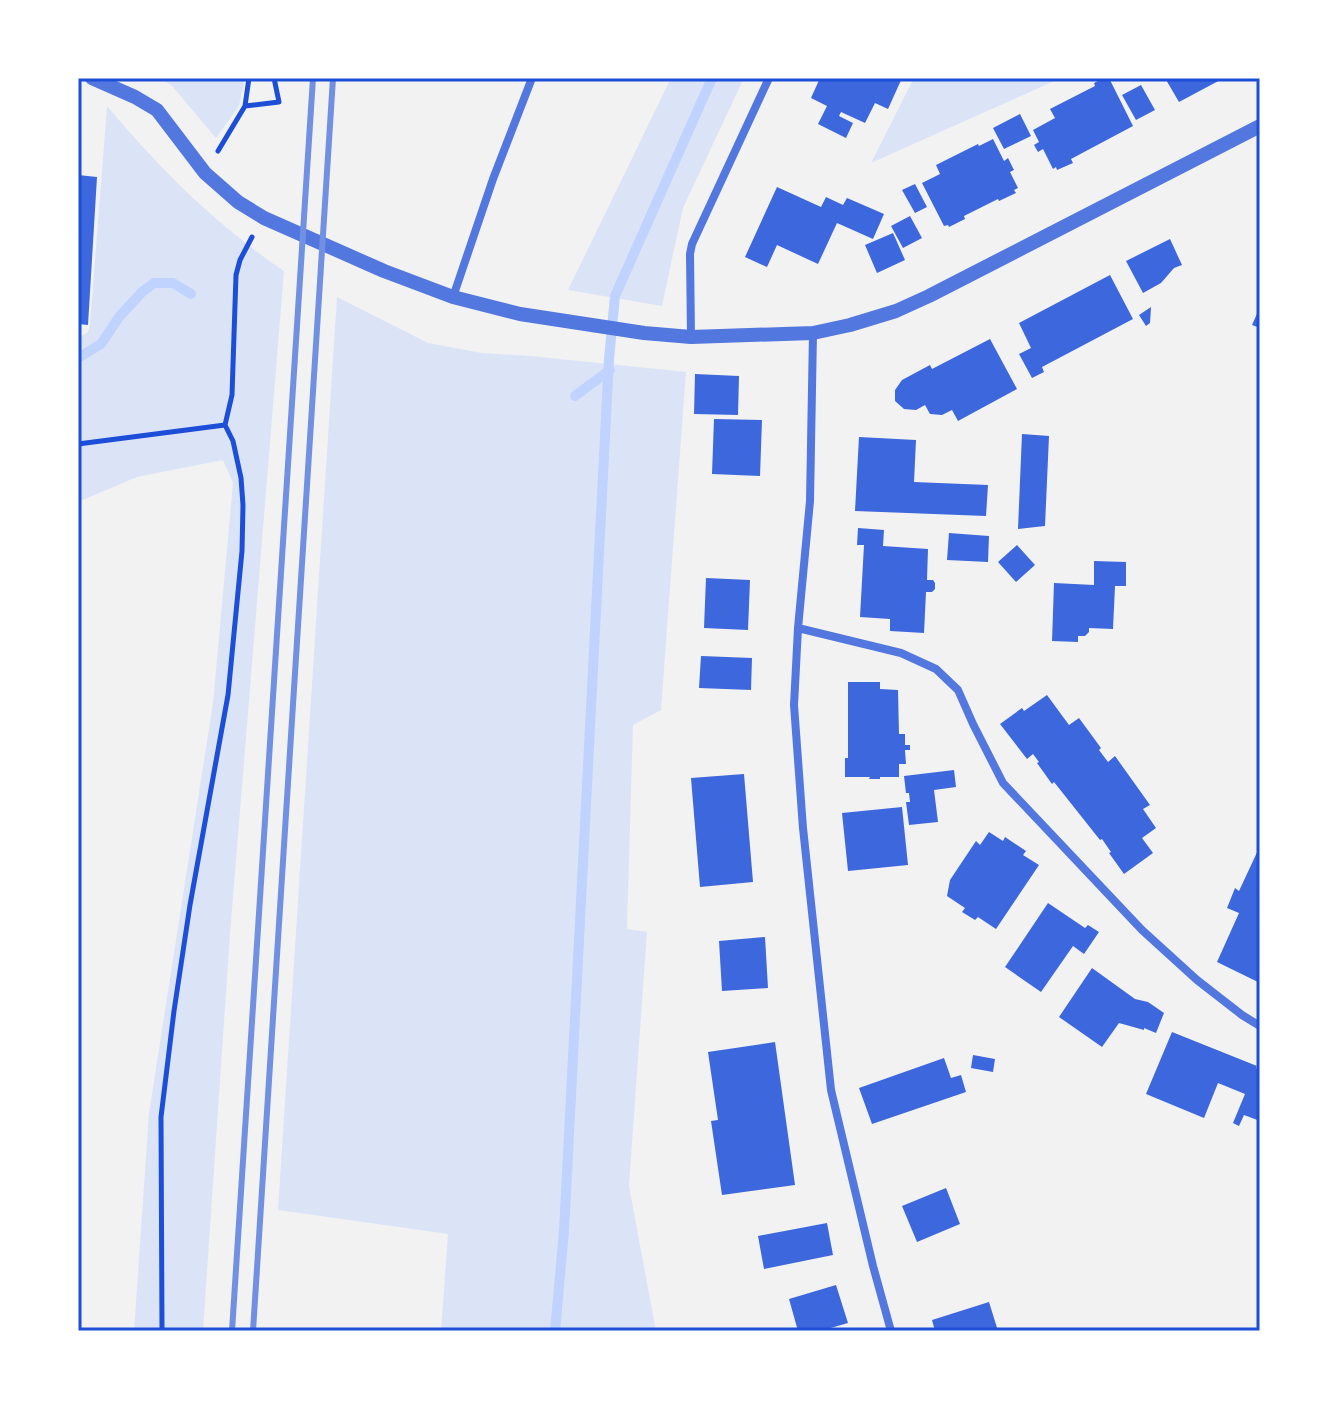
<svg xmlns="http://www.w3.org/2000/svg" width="1338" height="1409" font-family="Signika,sans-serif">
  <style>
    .green { fill: #dbe4f7 }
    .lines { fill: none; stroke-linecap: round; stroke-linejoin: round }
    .stream { stroke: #bfd3fe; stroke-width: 10 }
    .building { fill: #3d67dc }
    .path { stroke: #1d4ed8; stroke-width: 5 }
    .minor { stroke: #5277de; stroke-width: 8 }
    .tertiary { stroke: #5277de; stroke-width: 14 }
    .rail { stroke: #7290e2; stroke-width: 6 }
    .neatline { fill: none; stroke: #1d4ed8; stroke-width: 3 }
  </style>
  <rect width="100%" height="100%" fill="#f2f2f2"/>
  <path class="green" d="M 160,78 L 245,78 L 239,106 L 216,138 L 172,86 Z
    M 671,78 L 744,78 L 683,208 L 662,306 L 568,290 Z
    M 914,78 L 1061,78 L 871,163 Z
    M 107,106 C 159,168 217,226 284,271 L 230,934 L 203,1331 L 134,1331 L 149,1113 L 213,703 L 233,483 L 223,460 L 137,477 L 78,502 L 78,338 L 88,332 L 90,325 Z
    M 337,297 L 428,343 L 482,353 L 531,356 L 686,372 L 661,710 L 633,725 L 627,929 L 647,932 L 629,1186 L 656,1331 L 441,1331 L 448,1234 L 278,1210 Z"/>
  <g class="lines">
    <path class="stream" d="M 78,358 L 101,344 L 119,317 L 142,292 L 154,283 L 173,283 L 191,294
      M 575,396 L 610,370
      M 555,1331 L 564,1231 L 609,359 L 615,296 L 712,78"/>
  </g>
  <path class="building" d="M 820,78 L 825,79 L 902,78 L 888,109 L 875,103 L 865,123 L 841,112 L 839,116 L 853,123 L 846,138 L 818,124 L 827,106 L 811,98 Z
    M 1104,78 L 1109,78 L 1133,126 L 1071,159 L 1073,163 L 1057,170 L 1056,167 L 1053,169 L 1043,149 L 1038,152 L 1034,145 L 1039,142 L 1033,130 L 1055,118 L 1050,109 L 1095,86 L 1094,83 Z
    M 1165,78 L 1224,78 L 1179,102 Z
    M 1141,85 L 1155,110 L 1136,120 L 1122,95 Z
    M 1020,114 L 1031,136 L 1004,149 L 993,128 Z
    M 993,139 L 1004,161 L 1008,158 L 1014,170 L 1010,172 L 1018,188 L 1014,190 L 1016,193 L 999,201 L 998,199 L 964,216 L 965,219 L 949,227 L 948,225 L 944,226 L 922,183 L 940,174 L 936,165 L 978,144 L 979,146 Z
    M 78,175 L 97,177 L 88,325 L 78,324 Z
    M 915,184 L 927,207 L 915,213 L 902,190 Z
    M 777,187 L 821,207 L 826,197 L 843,205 L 847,198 L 884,214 L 873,239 L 837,223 L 818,264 L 777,245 L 767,267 L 745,257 Z
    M 910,216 L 922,238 L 903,248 L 891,226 Z
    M 893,233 L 905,260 L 877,273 L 865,245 Z
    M 1170,239 L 1182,265 L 1174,268 L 1161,283 L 1143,293 L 1126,261 Z
    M 1110,275 L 1133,319 L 1042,367 L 1044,372 L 1032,378 L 1019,354 L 1031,348 L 1019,323 Z
    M 1151,307 L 1150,323 L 1146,326 L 1139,315 Z
    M 1260,307 L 1260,328 L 1252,325 Z
    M 990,339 L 1017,389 L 958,421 L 952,410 L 942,415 L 930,414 L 925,405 L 916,410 L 904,409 L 895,401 L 895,390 L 902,380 L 930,365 L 932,369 Z
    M 695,374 L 739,376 L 738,415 L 694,414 Z
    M 714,419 L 762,420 L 760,476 L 712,474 Z
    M 1022,434 L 1049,436 L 1045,526 L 1018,529 Z
    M 859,437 L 916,440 L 914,482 L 988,485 L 986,516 L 855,511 Z
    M 858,528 L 884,530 L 883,546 L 928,549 L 927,580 L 933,580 L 935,583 L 935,589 L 932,592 L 926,592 L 924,633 L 890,631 L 890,619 L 860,617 L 864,545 L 857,545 Z
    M 949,533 L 989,536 L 988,562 L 947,560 Z
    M 1017,545 L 1035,565 L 1016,582 L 998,562 Z
    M 1094,561 L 1126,562 L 1126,586 L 1115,586 L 1113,629 L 1089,628 L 1089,632 L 1085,636 L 1078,636 L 1078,642 L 1052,641 L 1054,583 L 1094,585 Z
    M 706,578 L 750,580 L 748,630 L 704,628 Z
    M 701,656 L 752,658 L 751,690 L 699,688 Z
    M 848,682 L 880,682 L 880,689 L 898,690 L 899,734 L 905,734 L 905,745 L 910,745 L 910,750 L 905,750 L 906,764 L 899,764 L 899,777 L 880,777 L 880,779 L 869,779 L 870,777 L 845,777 L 845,758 L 848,758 Z
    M 1047,695 L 1069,725 L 1079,718 L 1101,748 L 1099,750 L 1108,762 L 1115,756 L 1150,805 L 1143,809 L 1156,828 L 1142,838 L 1153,853 L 1124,874 L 1109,853 L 1111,852 L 1102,839 L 1100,840 L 1054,782 L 1052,784 L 1037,763 L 1039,762 L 1033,754 L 1027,759 L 1000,724 L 1022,708 L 1024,711 Z
    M 954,770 L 956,787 L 934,790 L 938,822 L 909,825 L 906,802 L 910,802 L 909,793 L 906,793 L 904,776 Z
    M 744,774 L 753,882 L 700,887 L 691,778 Z
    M 902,807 L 908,865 L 848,871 L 842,813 Z
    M 989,832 L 1003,841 L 1005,837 L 1026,851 L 1023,855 L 1039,865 L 996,929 L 978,917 L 975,920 L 962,912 L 965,908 L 947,896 L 950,880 L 976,841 L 980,845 Z
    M 1260,846 L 1260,983 L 1217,962 L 1239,913 L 1227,908 L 1235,888 L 1239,891 Z
    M 1048,903 L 1085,928 L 1088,925 L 1099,932 L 1084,954 L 1073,946 L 1041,992 L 1005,967 Z
    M 765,937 L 768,988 L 722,991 L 719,941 Z
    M 1092,968 L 1135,999 L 1148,1002 L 1164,1013 L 1156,1033 L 1144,1028 L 1144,1030 L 1119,1023 L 1102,1047 L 1059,1017 Z
    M 1172,1032 L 1257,1066 L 1256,1068 L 1260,1070 L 1260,1121 L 1244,1115 L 1239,1126 L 1233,1123 L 1245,1094 L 1218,1083 L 1204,1118 L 1146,1094 Z
    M 775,1042 L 795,1185 L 722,1195 L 711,1121 L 718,1120 L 708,1052 Z
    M 973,1055 L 995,1059 L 993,1072 L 971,1068 Z
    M 944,1058 L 951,1078 L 961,1075 L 966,1092 L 872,1124 L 859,1088 Z
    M 946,1188 L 960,1224 L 917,1242 L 902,1206 Z
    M 827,1223 L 833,1255 L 764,1269 L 758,1236 Z
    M 836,1285 L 848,1323 L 820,1331 L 798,1331 L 789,1299 Z
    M 989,1302 L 998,1331 L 935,1331 L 932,1320 Z"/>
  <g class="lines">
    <path class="path" d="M 245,106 L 249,78
      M 218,151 L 245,106 L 279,102 L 274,78
      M 78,444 L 225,425
      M 162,1331 L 161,1117 L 174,1011 L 190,905 L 228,695 L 242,551 L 243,505 L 241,478 L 233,441 L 225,425 L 232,395 L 236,275 L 240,260 L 252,237"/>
    <path class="minor" d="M 453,297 L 493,179 L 532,78
      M 813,333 L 810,501 L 798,628 L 794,705 L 803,828 L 831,1090 L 873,1266 L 891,1331
      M 691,337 L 690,254 L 692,244 L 769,78
      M 798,628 L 901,653 L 936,669 L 958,690 L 973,724 L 1003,783 L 1142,930 L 1197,980 L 1242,1015 L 1260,1026"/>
    <path class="tertiary" d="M 92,78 L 135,97 L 157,110 L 205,173 L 238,202 L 264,218 L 384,271 L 453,297 L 520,314 L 644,333 L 691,337 L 813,333 L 850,325 L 896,311 L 929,296 L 1260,126"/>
    <path class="rail" d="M 232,1331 L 313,78
      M 253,1331 L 333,78"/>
  </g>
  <rect width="1338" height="1409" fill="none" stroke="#ffffff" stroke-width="160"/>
  <rect x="80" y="80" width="1178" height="1249" class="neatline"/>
</svg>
